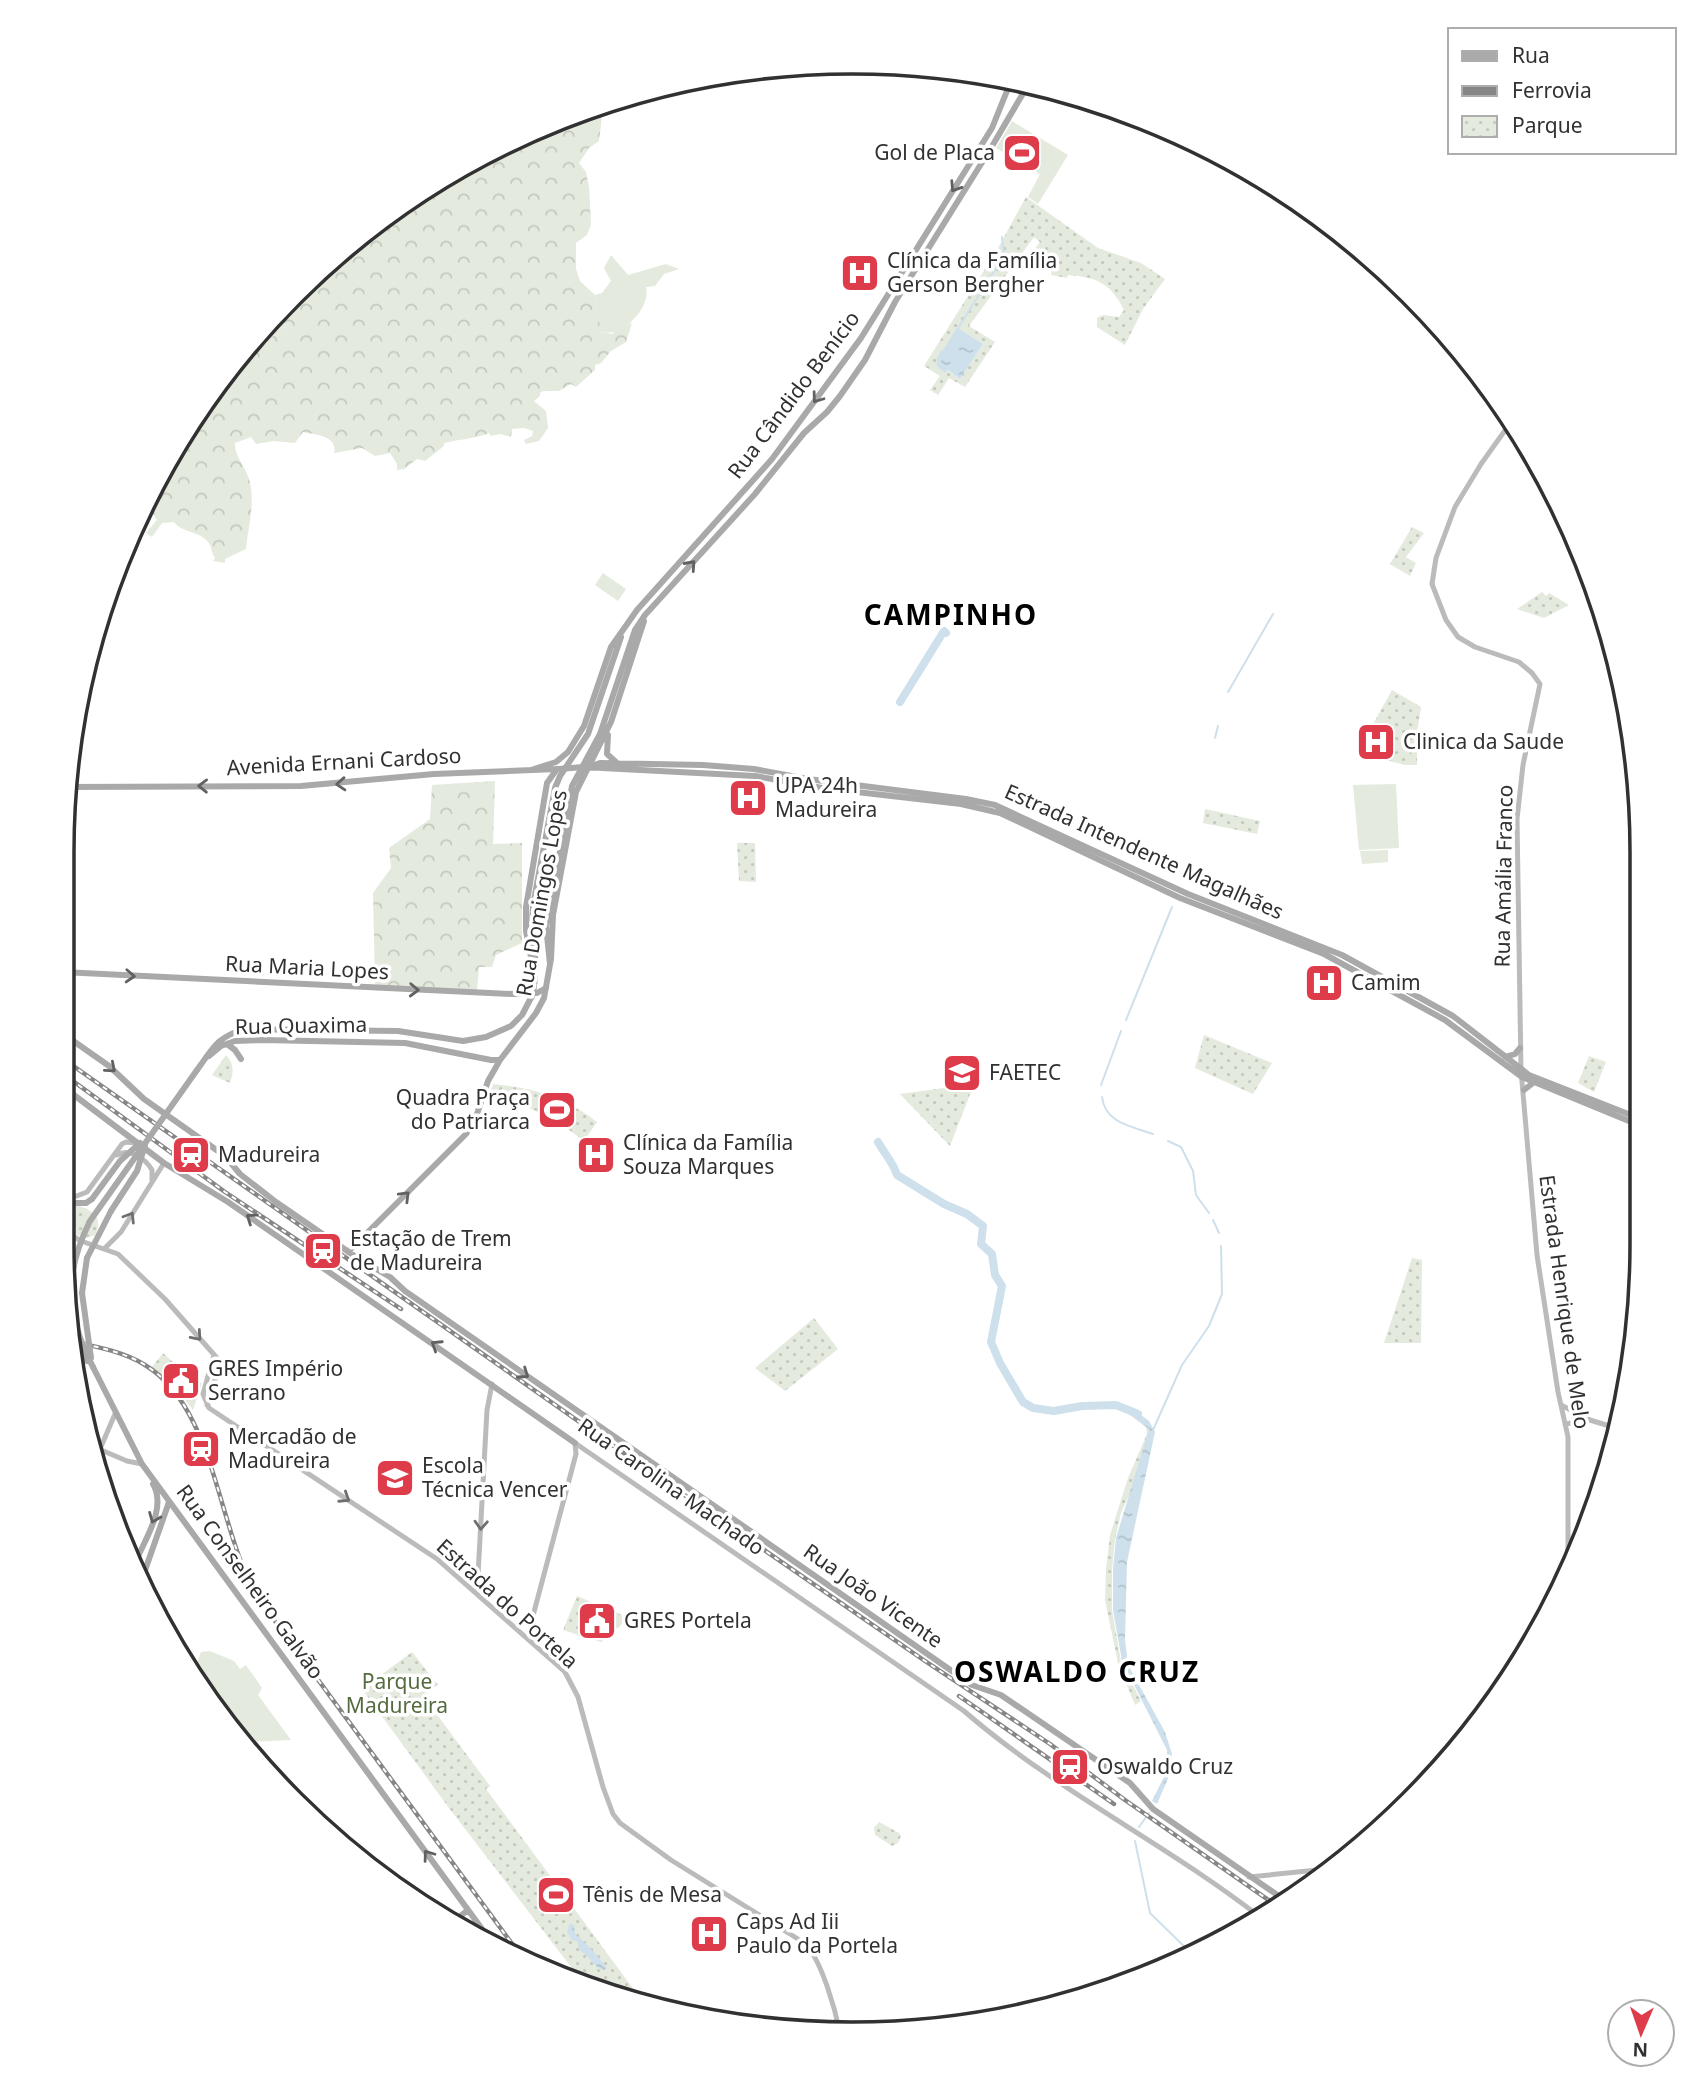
<svg xmlns="http://www.w3.org/2000/svg" width="1704" height="2096" font-family="'Noto Sans',sans-serif">
  <style>
    .grass { fill: #e4eadd }
    .forest { fill: url(#forest-crowns) }
    .park { fill: url(#park-dots); fill-rule: evenodd }
    .water { fill: url(#water-ripples) }
    .lines { fill: none; stroke-linecap: round; stroke-linejoin: round }
    .stream { stroke: #cde0eb; stroke-width: 2 }
    .canal { stroke: #cde0eb; stroke-width: 4.5 }
    .river { stroke: #cde0eb; stroke-width: 8 }
    .secondary { stroke: #bbb; stroke-width: 5 }
    .primary { stroke: #a9a9a9; stroke-width: 6 }
    .rail-casing { stroke: #868686; stroke-width: 4.5 }
    .rail { stroke: #fff; stroke-width: 2; stroke-dasharray: 5; stroke-linecap: butt }
    .primary-bridge { stroke: #a9a9a9; stroke-width: 6 }
    .oneway { stroke: #616161 }
    .oneway2 { stroke: #6f6f6f }
    .labels { text-anchor: middle; stroke-width: 7; stroke-linejoin: round; paint-order: stroke }
    .poi-label { font-size: 21px; fill: #313131; stroke: #fff; text-anchor: start }
    .street-label { font-size: 21px; fill: #313131; stroke: #fff }
    .park-label { font-size: 21px; fill: #546b3f; stroke: #fff }
    .district-label { font-size: 28px; font-weight: bold; letter-spacing: 2px; fill: #000; stroke: #fff }
    .rim { fill: none; stroke: #313131; stroke-width: 3.5 }
  </style>
  <defs>
    <pattern id="forest-crowns" width="20" height="18" patternUnits="userSpaceOnUse" patternTransform="scale(1.75)"><rect width="20" height="18" fill="#e4eadd"/><path d="M2 6a3 3 0 1 1 6 0M12 15a3 3 0 1 1 6 0" fill="none" stroke="#c4c9be"/></pattern>
    <pattern id="park-dots" width="8" height="8" patternUnits="userSpaceOnUse" patternTransform="scale(1.75)"><rect width="8" height="8" fill="#e4eadd"/><path d="M2 2h.1M6 6h.1" fill="none" stroke="#c4c9be" stroke-width="1.8" stroke-linecap="round"/></pattern>
    <pattern id="water-ripples" width="26" height="14" patternUnits="userSpaceOnUse" patternTransform="scale(1.75)"><rect width="26" height="14" fill="#cde0eb"/><path d="M2 4q2-2 4 0t4 0M15 11q2-2 4 0t4 0" fill="none" stroke="#b0c1ca"/></pattern>
  </defs>
  <rect width="100%" height="100%" fill="#fff"/>
  <path class="grass" d="M 1012,121 L 1068,155 L 1038,204 L 1028,197 L 1040,174 L 996,148 Z
    M 611,255 L 628,275 L 666,264 L 679,269 L 664,274 L 655,286 L 646,287 C 652,307 620,341 600,331 L 595,295 L 602,293 L 611,281 L 604,268 Z
    M 274,316 L 286,324 L 285,332 L 271,337 L 253,337 Z
    M 603,573 L 626,589 L 618,601 L 595,585 Z
    M 1396,784 L 1399,848 L 1359,850 L 1353,785 Z
    M 1388,850 L 1388,862 L 1362,864 L 1360,851 Z
    M 210,1651 L 234,1661 L 240,1669 L 246,1665 L 262,1688 L 258,1695 L 291,1740 L 246,1742 L 193,1673 L 201,1652 Z"/>
  <path class="forest" d="M 597,107 L 602,116 L 599,141 L 589,148 L 579,163 L 586,172 L 589,187 L 591,224 L 587,235 L 576,243 L 576,269 L 580,281 L 595,295 L 601,332 L 612,334 L 620,327 L 632,323 L 626,342 L 611,351 L 601,363 L 595,365 L 595,370 L 576,387 L 571,384 L 559,391 L 543,391 L 540,393 L 540,396 L 534,401 L 546,411 L 548,428 L 539,441 L 526,444 L 524,440 L 532,436 L 533,431 L 524,428 L 512,429 L 511,437 L 500,434 L 491,436 L 489,433 C 476,439 459,439 444,443 L 444,446 L 425,461 L 417,459 L 404,469 L 397,470 L 397,464 L 390,453 L 375,456 L 362,448 L 334,453 C 338,436 317,435 303,432 L 295,443 L 273,441 L 256,444 L 251,437 L 235,443 C 235,459 247,467 250,483 C 255,505 248,527 246,549 L 225,559 L 225,563 L 213,561 L 215,558 C 211,553 212,546 208,542 C 200,531 182,533 174,522 L 162,523 L 152,537 L 146,533 L 157,520 L 145,501 L 167,456 L 253,337 L 271,337 L 285,332 L 286,324 L 274,316 L 371,224 L 502,143 L 556,123 L 554,127 L 565,129 L 572,117 Z
    M 495,781 L 493,844 L 522,843 L 522,943 L 496,955 L 492,967 L 479,967 L 477,991 L 375,986 L 373,893 L 391,868 L 389,848 L 430,819 L 432,785 Z"/>
  <path class="park" d="M 1026,197 L 1098,248 L 1141,263 L 1165,279 L 1143,309 L 1125,345 L 1097,327 L 1097,318 L 1103,315 L 1119,317 L 1124,310 C 1111,283 1096,277 1068,275 L 1067,278 L 1051,275 L 1052,270 L 1046,267 L 1049,262 L 1034,250 L 1040,242 L 1034,237 L 969,326 L 995,342 L 965,387 L 949,378 L 938,395 L 930,390 L 940,376 L 924,366 L 997,250 ZM 958,328 L 983,344 L 960,379 L 939,365 L 939,359 Z
    M 1412,527 L 1424,533 L 1406,557 L 1416,563 L 1410,576 L 1390,564 Z
    M 1542,592 L 1546,596 L 1549,593 L 1569,605 L 1544,618 L 1517,609 Z
    M 1392,690 L 1421,707 L 1417,732 L 1417,765 L 1405,765 L 1357,753 Z
    M 1205,809 L 1260,821 L 1257,834 L 1203,823 Z
    M 737,843 L 755,843 L 756,882 L 739,881 Z
    M 1204,1035 L 1272,1063 L 1253,1094 L 1195,1068 Z
    M 226,1055 C 234,1064 234,1071 230,1083 L 212,1075 Z
    M 1589,1056 L 1606,1062 L 1594,1092 L 1578,1083 Z
    M 493,1084 C 532,1088 565,1097 597,1122 L 584,1141 C 547,1113 534,1107 488,1099 Z
    M 974,1084 L 950,1146 L 900,1094 Z
    M 70,1205 C 87,1206 106,1215 95,1235 L 86,1238 C 69,1232 61,1230 61,1211 Z
    M 1412,1258 L 1422,1260 L 1421,1343 L 1384,1343 Z
    M 814,1318 L 838,1349 L 785,1391 L 755,1368 Z
    M 163,1353 L 194,1381 L 202,1383 L 193,1410 L 173,1385 L 152,1367 Z
    M 1128,1410 L 1137,1414 L 1152,1431 L 1144,1462 L 1121,1513 L 1115,1539 L 1112,1570 L 1112,1610 L 1121,1662 L 1141,1701 L 1135,1705 L 1118,1663 L 1105,1600 L 1106,1569 L 1110,1535 L 1128,1478 L 1147,1434 L 1146,1427 L 1127,1413 Z
    M 577,1596 L 629,1618 L 601,1642 L 563,1630 Z
    M 412,1652 L 438,1685 L 423,1696 L 490,1786 L 486,1789 L 640,1998 L 637,2000 L 640,2005 L 581,1980 L 449,1808 L 362,1689 Z
    M 879,1822 L 899,1833 L 901,1836 L 898,1843 L 892,1846 L 875,1835 L 874,1828 Z"/>
  <path class="water" d="M 958,328 L 983,344 L 960,379 L 939,364 L 939,359 Z
    M 1130,1407 L 1149,1421 L 1155,1432 L 1127,1562 L 1125,1639 L 1128,1665 L 1165,1732 L 1172,1754 L 1170,1774 L 1157,1804 L 1152,1801 L 1167,1771 L 1167,1750 L 1122,1661 L 1113,1610 L 1113,1569 L 1116,1538 L 1149,1429 L 1127,1412 Z
    M 570,1923 L 574,1925 L 575,1934 C 585,1942 598,1956 606,1967 L 605,1970 C 594,1969 590,1955 580,1951 L 577,1941 L 572,1940 L 567,1932 Z"/>
  <g class="lines">
    <path class="stream" d="M 943,352 L 1004,255 L 1002,237
      M 1228,692 L 1273,614
      M 1215,738 L 1218,726
      M 1126,1020 L 1172,907
      M 1101,1085 L 1121,1031
      M 1102,1097 C 1105,1123 1131,1126 1153,1134
      M 1168,1141 L 1181,1147 L 1193,1171 L 1196,1195 L 1209,1213
      M 1213,1220 L 1219,1233
      M 1153,1430 L 1182,1365 L 1209,1326 L 1222,1294 L 1221,1246
      M 1139,1827 L 1149,1813
      M 1135,1841 L 1150,1913 L 1194,1956"/>
    <path class="canal" d="M 943,352 L 939,359 L 939,365 L 945,370"/>
    <path class="river" d="M 900,702 L 944,631 L 946,633
      M 878,1142 C 884,1153 894,1164 897,1175 L 944,1204 L 967,1214 L 983,1226 L 981,1244 L 992,1254 L 995,1275 L 1002,1286 L 991,1342 L 1000,1363 L 1023,1402 L 1033,1408 L 1054,1411 L 1082,1406 L 1116,1405 L 1138,1414"/>
    <path class="secondary" d="M 1511,422 L 1481,464 L 1455,507 L 1436,558 L 1432,584 L 1446,620 L 1458,637 L 1475,647 L 1519,662 L 1532,673 L 1540,684 L 1523,765 L 1517,819 L 1521,1070 L 1537,1255 L 1558,1392 L 1568,1437 L 1568,1575
      M 117,1155 C 130,1148 145,1158 152,1170 L 152,1180
      M 61,1202 L 87,1192 L 122,1144 L 126,1142 L 136,1143
      M 61,1229 L 81,1241 L 118,1254 L 165,1299 L 217,1358 L 219,1367 L 207,1405
      M 105,1248 L 121,1232 L 164,1163
      M 214,1355 L 203,1394 L 209,1408 L 437,1559 L 565,1672 L 578,1697 L 603,1787 L 613,1814 L 620,1823 L 671,1860 L 806,1944 C 822,1963 835,2008 840,2033
      M 1561,1405 L 1590,1420 L 1619,1429
      M 1565,1424 L 1590,1420
      M 575,1443 L 964,1711 C 1055,1790 1165,1843 1260,1917
      M 87,1444 L 127,1461 L 142,1464
      M 94,1463 L 115,1414
      M 475,1592 L 478,1575 L 487,1410 L 492,1384
      M 532,1642 L 530,1627 L 576,1454 L 575,1443
      M 1396,1808 L 1430,1768 L 1495,1701
      M 1249,1877 L 1337,1868"/>
    <path class="primary" d="M 608,735 L 607,754 L 616,762
      M 583,767 L 755,776 L 822,788 L 961,804 L 1000,813 L 1180,898 L 1324,954 L 1445,1020 L 1522,1077 L 1641,1126
      M 589,767 L 600,763 L 703,765 L 754,769 L 808,779 L 966,799 L 995,805 L 1188,894 L 1342,955 L 1453,1016 L 1529,1075 L 1641,1119
      M 531,770 L 556,762 L 568,752 L 584,726 L 611,647 L 637,610 L 772,459 L 861,338 L 992,128 L 1011,81
      M 65,787 L 301,786 L 434,774 L 557,769
      M 550,964 L 546,926 L 572,786 L 600,734 L 635,630 L 645,615 L 755,494 L 804,433 L 827,412 L 840,396 L 865,360 L 895,302 L 991,148 L 1028,85
      M 536,969 L 532,921 L 533,905 L 555,788 L 560,776 L 588,734 L 621,637
      M 62,972 L 512,994 L 537,993 L 546,988
      M 62,1033 L 109,1066 L 144,1099 L 225,1156 L 240,1174 L 276,1202 L 356,1257 L 390,1277 L 405,1291 L 972,1685 L 1001,1695 L 1130,1783 L 1153,1809 L 1286,1901
      M 227,1044 L 235,1050 L 241,1059
      M 209,1056 L 221,1046 L 235,1041 L 263,1040 L 405,1043 L 491,1060 L 500,1060
      M 1505,1057 L 1515,1054 L 1520,1048
      M 197,1070 C 214,1047 216,1038 244,1029 L 398,1031 L 463,1041 L 486,1037 L 511,1026 L 522,1015 L 533,994 L 535,978 L 526,931 L 526,907 L 547,783 L 557,769
      M 62,1086 L 164,1163 L 228,1202 L 575,1443
      M 1524,1090 L 1533,1083
      M 61,1203 L 86,1203 L 92,1199
      M 61,1242 L 65,1251 L 64,1262
      M 348,1252 L 466,1134 L 477,1114 L 488,1081 L 500,1060 L 536,1013 L 544,998 L 551,959 L 553,915 L 576,792 L 611,722 L 644,621
      M 87,1258 L 111,1211
      M 93,1367 L 142,1464 L 493,1944
      M 135,1563 C 145,1539 167,1508 153,1484
      M 142,1579 L 169,1502
      M 450,1924 L 468,1910"/>
    <g class="rail-casing">
      <path id="rail" d="M 62,1058 L 625,1454 L 925,1661 L 1050,1744 L 1125,1800 L 1277,1906
        M 62,1073 L 225,1192 L 401,1309
        M 74,1342 C 98,1347 124,1352 145,1365 C 216,1408 217,1530 258,1598 L 521,1956
        M 959,1696 L 1114,1804"/>
    </g>
    <use href="#rail" class="rail"/>
    <path class="primary-bridge" d="M 559,769 L 583,767
      M 92,1199 L 120,1161 L 140,1143
      M 111,1211 L 137,1171 L 145,1145
      M 87,1258 L 82,1293 L 91,1358
      M 75,1348 L 87,1361
      M 93,1367 C 66,1315 63,1275 90,1221 L 197,1070"/>
  </g>
  <defs><path id="oneway-chevron" d="M-2-3.5L2.5 0L-2 3.5" fill="none" stroke-width="1.6" stroke-linecap="round" stroke-linejoin="round" transform="scale(1.75)"/></defs>
  <g class="oneway">
    <use href="#oneway-chevron" transform="translate(955 187) rotate(123)"/>
    <use href="#oneway-chevron" transform="translate(817 398) rotate(126)"/>
    <use href="#oneway-chevron" transform="translate(691 565) rotate(-48)"/>
    <use href="#oneway-chevron" transform="translate(341 784) rotate(176)"/>
    <use href="#oneway-chevron" transform="translate(203 786) rotate(-179)"/>
    <use href="#oneway-chevron" transform="translate(130 976) rotate(3)"/>
    <use href="#oneway-chevron" transform="translate(414 990) rotate(2)"/>
    <use href="#oneway-chevron" transform="translate(111 1068) rotate(41)"/>
    <use href="#oneway-chevron" transform="translate(405 1196) rotate(-45)"/>
    <use href="#oneway-chevron" transform="translate(251 1218) rotate(-145)"/>
    <use href="#oneway-chevron" transform="translate(436 1345) rotate(-147)"/>
    <use href="#oneway-chevron" transform="translate(524 1374) rotate(35)"/>
    <use href="#oneway-chevron" transform="translate(154 1518) rotate(112)"/>
    <use href="#oneway-chevron" transform="translate(428 1855) rotate(-126)"/>
  </g>
  <g class="oneway2">
    <use href="#oneway-chevron" transform="translate(130 1217) rotate(-58)"/>
    <use href="#oneway-chevron" transform="translate(197 1336) rotate(49)"/>
    <use href="#oneway-chevron" transform="translate(345 1498) rotate(33)"/>
    <use href="#oneway-chevron" transform="translate(481 1525) rotate(93)"/>
  </g>
  <defs>
    <g id="stadium-square" transform="scale(2.0125)"><rect x="-9" y="-9" width="18" height="18" rx="4" fill="#de3c4a" stroke="#fff"/><path d="M0-5a6.5 5 0 1 0 0 10a6.5 5 0 1 0 0-10ZM-3.5-1.8h7v3.6h-7Z" fill="#fff"/></g>
    <g id="hospital-square" transform="scale(2.0125)"><rect x="-9" y="-9" width="18" height="18" rx="4" fill="#de3c4a" stroke="#fff"/><path d="M-5-5h3v3.5h4V-5h3V5h-3V1.5h-4V5h-3Z" fill="#fff"/></g>
    <g id="university-square" transform="scale(2.0125)"><rect x="-9" y="-9" width="18" height="18" rx="4" fill="#de3c4a" stroke="#fff"/><path d="M0-5L7-2L0 1L-7-2ZM-4 1L0 2.5L4 1V4Q0 6-4 4Z" fill="#fff"/></g>
    <g id="station-square" transform="scale(2.0125)"><rect x="-9" y="-9" width="18" height="18" rx="4" fill="#de3c4a" stroke="#fff"/><path d="M-3-6H3Q5-6 5-4V2Q5 4 3 4L4.5 6H3L1.5 4h-3L-3 6H-4.5L-3 4Q-5 4-5 2V-4Q-5-6-3-6ZM-3.5-4v3h7v-3ZM-3.5 1v1.5H-2V1ZM2 1v1.5H3.5V1Z" fill="#fff"/></g>
    <g id="civic-square" transform="scale(2.0125)"><rect x="-9" y="-9" width="18" height="18" rx="4" fill="#de3c4a" stroke="#fff"/><path d="M-.6-6.5H3V-4.5H.6V-3L4-1V1h2V6H-6V1h2V-1L-.6-3ZM-1.2 2.5V6h2.4V2.5Z" fill="#fff"/></g>
  </defs>
  <g fill-rule="evenodd">
    <use href="#stadium-square" x="1022" y="153"/>
    <use href="#hospital-square" x="860" y="273"/>
    <use href="#hospital-square" x="1376" y="742"/>
    <use href="#hospital-square" x="748" y="798"/>
    <use href="#hospital-square" x="1324" y="983"/>
    <use href="#university-square" x="962" y="1073"/>
    <use href="#stadium-square" x="557" y="1110"/>
    <use href="#station-square" x="191" y="1155"/>
    <use href="#hospital-square" x="596" y="1155"/>
    <use href="#station-square" x="323" y="1251"/>
    <use href="#civic-square" x="181" y="1381"/>
    <use href="#station-square" x="201" y="1449"/>
    <use href="#university-square" x="395" y="1478"/>
    <use href="#civic-square" x="597" y="1621"/>
    <use href="#station-square" x="1070" y="1767"/>
    <use href="#stadium-square" x="556" y="1895"/>
    <use href="#hospital-square" x="709" y="1934"/>
  </g>
  <g class="labels">
    <g class="poi-label">
      <text x="995" y="160" text-anchor="end">Gol de Placa</text>
      <text x="887" y="268">Clínica da Família<tspan x="887" dy="24">Gerson Bergher</tspan></text>
      <text x="1403" y="749">Clinica da Saude</text>
      <text x="775" y="793">UPA 24h<tspan x="775" dy="24">Madureira</tspan></text>
      <text x="1351" y="990">Camim</text>
      <text x="989" y="1080">FAETEC</text>
      <text x="530" y="1105" text-anchor="end">Quadra Praça<tspan x="530" dy="24">do Patriarca</tspan></text>
      <text x="623" y="1150">Clínica da Família<tspan x="623" dy="24">Souza Marques</tspan></text>
      <text x="218" y="1162">Madureira</text>
      <text x="350" y="1246">Estação de Trem<tspan x="350" dy="24">de Madureira</tspan></text>
      <text x="208" y="1376">GRES Império<tspan x="208" dy="24">Serrano</tspan></text>
      <text x="228" y="1444">Mercadão de<tspan x="228" dy="24">Madureira</tspan></text>
      <text x="422" y="1473">Escola<tspan x="422" dy="24">Técnica Vencer</tspan></text>
      <text x="624" y="1628">GRES Portela</text>
      <text x="1097" y="1774">Oswaldo Cruz</text>
      <text x="583" y="1902">Tênis de Mesa</text>
      <text x="736" y="1929">Caps Ad Iii<tspan x="736" dy="24">Paulo da Portela</tspan></text>
    </g>
    <g class="street-label">
      <text transform="translate(794 395) rotate(-53)" y="7">Rua Cândido Benício</text>
      <text transform="translate(344 762) rotate(-3)" y="7">Avenida Ernani Cardoso</text>
      <text transform="translate(1144 852) rotate(24)" y="7">Estrada Intendente Magalhães</text>
      <text transform="translate(1504 876) rotate(-89)" y="7">Rua Amália Franco</text>
      <text transform="translate(542 893) rotate(-80)" y="7">Rua Domingos Lopes</text>
      <text transform="translate(307 968) rotate(3)" y="7">Rua Maria Lopes</text>
      <text transform="translate(301 1026) rotate(-1)" y="7">Rua Quaxima</text>
      <text transform="translate(1564 1302) rotate(82)" y="7">Estrada Henrique de Melo</text>
      <text transform="translate(671 1487) rotate(35)" y="7">Rua Carolina Machado</text>
      <text transform="translate(250 1582) rotate(54)" y="7">Rua Conselheiro Galvão</text>
      <text transform="translate(873 1596) rotate(35)" y="7">Rua João Vicente</text>
      <text transform="translate(507 1604) rotate(42)" y="7">Estrada do Portela</text>
    </g>
    <g class="park-label">
      <text x="397" y="1689">Parque<tspan x="397" dy="24">Madureira</tspan></text>
    </g>
    <g class="district-label">
      <text x="951" y="625">CAMPINHO</text>
      <text x="1077" y="1682">OSWALDO CRUZ</text>
    </g>
  </g>
  <path d="M0 0H1704V2096H0ZM852 74H852A778 778 0 0 1 1630 852V1244A778 778 0 0 1 852 2022H852A778 778 0 0 1 74 1244V852A778 778 0 0 1 852 74Z" fill="#fff" fill-rule="evenodd"/>
  <path class="rim" d="M852 74H852A778 778 0 0 1 1630 852V1244A778 778 0 0 1 852 2022H852A778 778 0 0 1 74 1244V852A778 778 0 0 1 852 74Z"/>
  <rect x="1448" y="28" width="228" height="126" fill="#ffffff" stroke="#adadad" stroke-width="2"/>
  <rect x="1462" y="51" width="35" height="10" fill="#a9a9a9" stroke="#adadad" stroke-width="2"/>
  <text x="1512" y="63" font-size="21" fill="#313131">Rua</text>
  <rect x="1462" y="86" width="35" height="10" fill="#868686" stroke="#adadad" stroke-width="2"/>
  <text x="1512" y="98" font-size="21" fill="#313131">Ferrovia</text>
  <rect x="1462" y="116" width="35" height="21" fill="url(#park-dots)" stroke="#adadad" stroke-width="2"/>
  <text x="1512" y="133" font-size="21" fill="#313131">Parque</text>
  <g transform="translate(1641 2033) rotate(182)"><circle r="33" fill="#ffffff" stroke="#adadad" stroke-width="2"/>
  <path d="M0-5L12 26L0 18L-12 26Z" fill="#de3c4a"/>
  <text y="-10" font-size="19" font-weight="bold" text-anchor="middle" fill="#313131">N</text>
  </g>
</svg>
